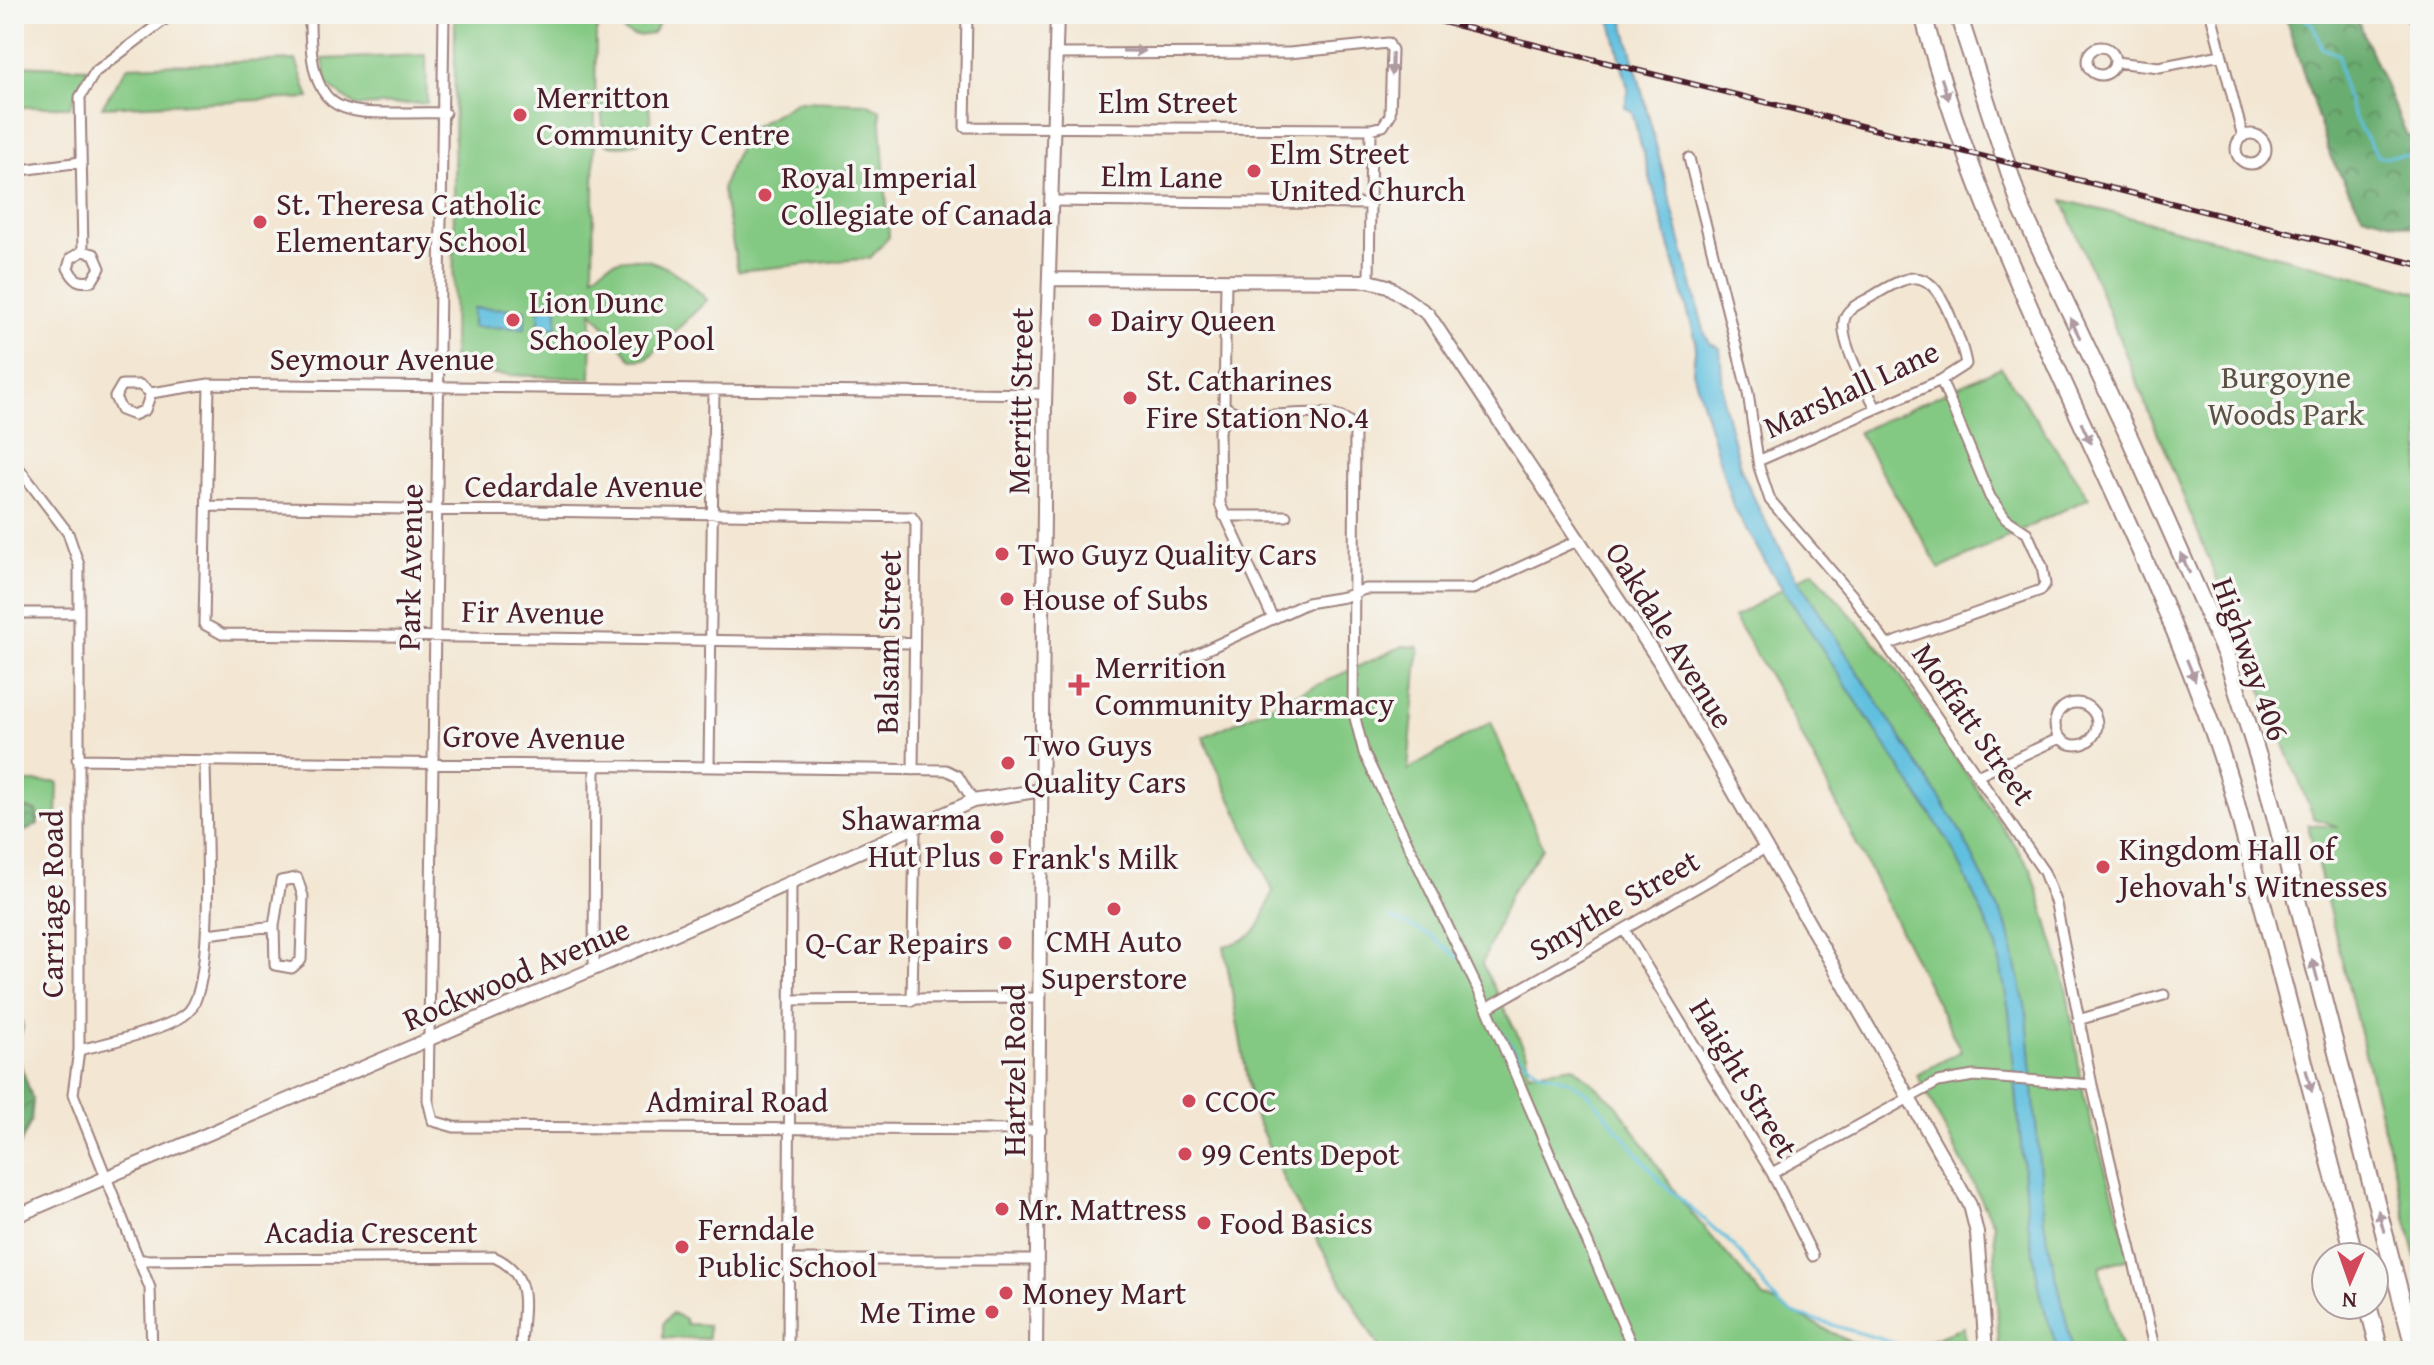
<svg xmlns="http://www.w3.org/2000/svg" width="2434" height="1365" font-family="'Gentium Book Plus',serif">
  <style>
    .green { fill: #84c983; stroke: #677457; stroke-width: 2 }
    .forest { fill: url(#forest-crowns); stroke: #5a664e; stroke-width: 2 }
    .water { fill: #61c0df; stroke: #567085; stroke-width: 2 }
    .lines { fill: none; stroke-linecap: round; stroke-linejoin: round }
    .stream { stroke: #61c0df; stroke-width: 3 }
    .minor-casing { stroke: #9e827e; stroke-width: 13 }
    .tertiary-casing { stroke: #9e827e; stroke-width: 16 }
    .motorway-casing { stroke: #9e827e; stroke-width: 20 }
    .minor { stroke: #fff; stroke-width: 9 }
    .tertiary { stroke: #fff; stroke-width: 12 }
    .motorway { stroke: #fff; stroke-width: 16 }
    .rail-casing { stroke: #4a1f2b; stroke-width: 6 }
    .rail { stroke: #f6f6f2; stroke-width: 3; stroke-dasharray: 9; stroke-linecap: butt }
    .oneway { fill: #ae9aa0 }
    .poi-dot { fill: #d1495b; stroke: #f6f6f2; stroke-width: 3 }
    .labels { text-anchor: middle; stroke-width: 7; stroke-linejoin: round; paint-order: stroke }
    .poi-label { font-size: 32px; fill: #4a1f2b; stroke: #f6f6f2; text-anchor: start }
    .street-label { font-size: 32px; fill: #4a1f2b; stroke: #f6f6f2 }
    .park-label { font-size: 32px; fill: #5b5245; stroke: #f6f6f2 }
  </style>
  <defs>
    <pattern id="forest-crowns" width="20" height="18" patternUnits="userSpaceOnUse" patternTransform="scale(2)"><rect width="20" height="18" fill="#6bad71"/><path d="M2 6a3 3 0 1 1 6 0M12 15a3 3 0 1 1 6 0" fill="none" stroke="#5a8c5d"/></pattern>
  </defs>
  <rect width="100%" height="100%" fill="#f6f6f2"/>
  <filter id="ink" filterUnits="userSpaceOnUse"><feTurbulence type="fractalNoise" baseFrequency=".0125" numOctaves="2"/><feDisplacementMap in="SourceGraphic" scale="16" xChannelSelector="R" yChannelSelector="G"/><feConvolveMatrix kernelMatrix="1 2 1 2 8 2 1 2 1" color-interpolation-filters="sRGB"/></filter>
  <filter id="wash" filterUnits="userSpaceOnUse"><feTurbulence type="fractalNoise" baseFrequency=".006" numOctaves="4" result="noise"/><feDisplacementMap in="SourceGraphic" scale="32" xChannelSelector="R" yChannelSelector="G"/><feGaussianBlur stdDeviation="1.8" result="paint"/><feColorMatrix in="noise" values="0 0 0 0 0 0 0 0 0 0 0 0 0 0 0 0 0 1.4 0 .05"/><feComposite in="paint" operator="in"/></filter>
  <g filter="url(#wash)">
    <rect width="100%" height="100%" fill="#f3e6d2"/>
    <path class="green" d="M 455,14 L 606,14 L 596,32 L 593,276 C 599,272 606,264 613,262 C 649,249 684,276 707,300 L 647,359 L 632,360 L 592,311 L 591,379 L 453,372 Z
      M 615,14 L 664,14 L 653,33 C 633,40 625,34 611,20 Z
      M 426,55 L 427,103 L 356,106 L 327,85 L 323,59 Z
      M 296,60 L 309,98 L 102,107 L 128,66 Z
      M 14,65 L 88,68 L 70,107 L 14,107 Z
      M 605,97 L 612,102 L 648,103 C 658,139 636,150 605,144 L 600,101 Z
      M 797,101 L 866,103 L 880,110 L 889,237 L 870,258 L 738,271 L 722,188 L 745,132 Z
      M 2063,200 L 2420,293 L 2420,1273 L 2308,825 L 2339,827 L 2314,818 Z
      M 2001,367 L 2089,498 L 1940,569 L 1858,432 Z
      M 1813,571 L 1891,661 L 2032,871 L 2066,986 L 2085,1102 L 2132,1257 L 2099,1267 L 2122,1351 L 1999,1351 L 1994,1224 L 1917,1075 L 1961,1051 L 1788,708 L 1734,617 Z
      M 1403,646 L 1419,647 L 1408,770 L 1491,722 L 1543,848 L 1511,892 L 1482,964 L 1527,1054 L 1528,1073 L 1573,1066 L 1617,1105 L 1683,1203 L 1763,1297 L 1850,1342 L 1892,1351 L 1381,1351 L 1291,1195 L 1253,1112 L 1224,946 C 1261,938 1260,924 1273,891 L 1203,737 Z
      M 14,782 L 58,782 L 57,819 L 14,821 Z
      M 672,1313 L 685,1319 L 686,1324 L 708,1325 L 708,1339 L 663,1338 L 663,1324 Z
      M 1964,1327 L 1964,1351 L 1905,1351 Z"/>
    <path class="forest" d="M 2284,14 L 2355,14 L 2406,134 L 2420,146 L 2420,229 L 2362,214 L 2331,158 Z
      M 25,808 L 36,811 L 38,824 L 22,833 L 14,949 L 14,811 Z
      M 14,985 L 23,1028 L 15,1049 L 33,1100 L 31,1121 L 14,1158 Z"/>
    <path class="water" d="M 1609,14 L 1622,14 L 1705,334 L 1710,344 L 1720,348 L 1724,405 L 1740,467 L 1760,511 L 1791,568 L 1957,825 L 2008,928 L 2027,1014 L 2044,1222 L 2073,1351 L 2058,1351 L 2041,1298 L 2028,1223 L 2009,1011 L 1997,947 L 1952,847 L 1767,565 L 1733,506 L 1693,371 L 1696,341 L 1639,138 L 1632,112 L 1625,107 L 1628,89 Z
      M 550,304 L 557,309 L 557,328 L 539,327 L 539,310 Z
      M 473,308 L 525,309 L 525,328 L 473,327 Z"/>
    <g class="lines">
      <path class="stream" d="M 2299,14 L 2313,25 L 2322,48 L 2339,55 C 2339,91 2357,129 2379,157 L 2406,155 L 2420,161
        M 1391,918 L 1430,935 L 1459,958
        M 1501,1030 L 1519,1056 L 1540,1072 L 1570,1081 L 1590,1095 L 1660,1181 L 1734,1246 L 1780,1306 L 1798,1315 L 1921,1351
        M 2026,1351 L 2057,1346"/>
    </g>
  </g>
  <g filter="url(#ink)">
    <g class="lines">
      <g class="minor-casing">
        <path id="minor" d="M 310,14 C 309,131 348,111 445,113
          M 444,14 L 428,1100 L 433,1121 L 454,1127 L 1041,1130
          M 967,14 L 965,127 L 1371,129 L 1383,126 L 1390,115 L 1392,50 L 1388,43 L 1289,53 L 1056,54
          M 2211,14 L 2243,137
          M 2413,14 L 2420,26
          M2087 61a14 14 0 1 1 28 0a14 14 0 1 1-28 0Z
          M 2115,62 L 2159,67 L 2221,55
          M2236 149a15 15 0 1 1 30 0a15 15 0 1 1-30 0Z
          M 1689,158 L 1748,393 L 1759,467 L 1770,500 L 1852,595 L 2044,872 L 2056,904 L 2092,1085 L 2155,1351
          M 14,171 L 81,162
          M 1050,201 L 1370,204
          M 83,251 L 94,254 L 100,268 L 92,281 C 78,283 74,280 68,268 L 71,258 L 83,251 L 80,97 L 95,72 L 172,14
          M 1226,281 L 1224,405 C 1250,432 1336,394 1355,429 L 1353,710 L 1364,753 L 1487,1008 L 1634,1351
          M 1369,281 L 1371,129
          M 209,384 L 204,624 L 222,634 L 913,643
          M 151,393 L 140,385 L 122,385 L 115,397 L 121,410 L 134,415 L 145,410 L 151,393 L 209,384 L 1046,394
          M 1229,411 L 1219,431 L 1220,504 L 1273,619
          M 1758,461 L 1941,380 L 1966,364 C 1963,345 1955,328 1948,311 C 1927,265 1909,274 1871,297 C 1861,303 1846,308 1844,321 C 1840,343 1866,388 1876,408
          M 14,462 L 68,533 L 79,565 L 79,1050 L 73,1094 L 150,1288 L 152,1351
          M 208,506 L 912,517 L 916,523 L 913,770
          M 1224,516 L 1286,516
          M 14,613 L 77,613
          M 1887,645 L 2041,590 L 2045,584 L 2042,566 L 2027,533 L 2006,519 L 1990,497 L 1941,380
          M 1186,659 L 1307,603 L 1344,597 L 1365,589 L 1473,589 L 1579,540
          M2055 724a21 21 0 1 1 42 0a21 21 0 1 1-42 0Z
          M 77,759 L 946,770 L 958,776 L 973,801
          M 709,766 L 714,390
          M 1977,776 L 2060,738
          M 297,878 L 303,896 L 301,960 L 292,968 L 275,965 L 274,926 L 281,881 Z
          M 1625,931 L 1772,1173 L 1813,1256
          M 207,934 L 274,926
          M 594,968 L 595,765
          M 791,1000 L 1039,998
          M 912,1001 L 915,830
          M 1487,1008 L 1767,847
          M 2078,1020 L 2164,995
          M 79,1050 C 104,1044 174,1028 189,1011 C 217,981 205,807 205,761
          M 1772,1173 L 1938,1082 L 1974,1076 L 2092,1085
          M 140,1260 L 494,1257 C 536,1276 521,1311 521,1351
          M 789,1260 L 1038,1260
          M 788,1351 L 791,883"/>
      </g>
      <g class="tertiary-casing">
        <path id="tertiary" d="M 1049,279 L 1369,281 L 1388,286 L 1428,314 L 1659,661 L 1970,1205 L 1977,1233 L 1986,1351
          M 14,1217 L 654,943 L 973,801 L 1042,790
          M 1036,1351 L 1045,404 L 1057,14"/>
      </g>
      <g class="motorway-casing">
        <path id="motorway" d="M 1923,14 C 1992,285 2150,522 2232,788 L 2355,1257
          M 1958,14 L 2021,208 L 2131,441 L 2226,655 L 2267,785 L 2415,1351
          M 2368,1305 L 2380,1351"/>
      </g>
      <use href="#minor" class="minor"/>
      <use href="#tertiary" class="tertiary"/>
      <use href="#motorway" class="motorway"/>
      <g class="rail-casing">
        <path id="rail" d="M 1411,14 L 2420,265"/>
      </g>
      <use href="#rail" class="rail"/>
    </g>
    <defs><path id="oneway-solid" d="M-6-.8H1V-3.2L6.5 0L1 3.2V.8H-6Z" transform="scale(2)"/></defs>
    <g class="oneway">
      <use href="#oneway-solid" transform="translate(1134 51) rotate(1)"/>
      <use href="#oneway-solid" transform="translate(1392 64) rotate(91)"/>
      <use href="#oneway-solid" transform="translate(1945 89) rotate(72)"/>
      <use href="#oneway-solid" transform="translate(2075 328) rotate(-116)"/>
      <use href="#oneway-solid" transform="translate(2086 433) rotate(65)"/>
      <use href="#oneway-solid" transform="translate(2185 563) rotate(-114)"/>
      <use href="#oneway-solid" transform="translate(2191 670) rotate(68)"/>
      <use href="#oneway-solid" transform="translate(2315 970) rotate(-105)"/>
      <use href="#oneway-solid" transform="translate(2309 1081) rotate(75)"/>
      <use href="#oneway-solid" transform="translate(2381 1221) rotate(-105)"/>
    </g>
  </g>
  <g class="poi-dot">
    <circle cx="520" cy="115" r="8"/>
    <circle cx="1254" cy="171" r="8"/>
    <circle cx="765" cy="195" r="8"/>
    <circle cx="260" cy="222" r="8"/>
    <circle cx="513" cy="320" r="8"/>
    <circle cx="1095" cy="320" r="8"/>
    <circle cx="1130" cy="398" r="8"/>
    <circle cx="1002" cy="554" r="8"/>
    <circle cx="1007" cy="599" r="8"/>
    <path d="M1075 673h8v8h8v8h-8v8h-8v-8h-8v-8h8z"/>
    <circle cx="1008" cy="763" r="8"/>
    <circle cx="997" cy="837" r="8"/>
    <circle cx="996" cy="858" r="8"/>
    <circle cx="2103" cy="867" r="8"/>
    <circle cx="1114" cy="909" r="8"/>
    <circle cx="1005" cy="943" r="8"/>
    <circle cx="1189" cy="1101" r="8"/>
    <circle cx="1185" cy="1154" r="8"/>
    <circle cx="1002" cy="1209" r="8"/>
    <circle cx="1204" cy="1223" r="8"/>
    <circle cx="682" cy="1247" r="8"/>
    <circle cx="1006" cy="1293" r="8"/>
    <circle cx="992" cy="1312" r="8"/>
  </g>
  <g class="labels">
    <g class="poi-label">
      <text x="536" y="108">Merritton<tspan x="536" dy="37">Community Centre</tspan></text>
      <text x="1270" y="164">Elm Street<tspan x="1270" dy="37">United Church</tspan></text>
      <text x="781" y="188">Royal Imperial<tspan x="781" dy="37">Collegiate of Canada</tspan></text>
      <text x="276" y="215">St. Theresa Catholic<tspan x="276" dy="37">Elementary School</tspan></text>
      <text x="529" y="313">Lion Dunc<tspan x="529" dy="37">Schooley Pool</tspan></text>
      <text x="1111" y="331">Dairy Queen</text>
      <text x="1146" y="391">St. Catharines<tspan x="1146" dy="37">Fire Station No.4</tspan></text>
      <text x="1018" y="565">Two Guyz Quality Cars</text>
      <text x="1023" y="610">House of Subs</text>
      <text x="1095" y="678">Merrition<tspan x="1095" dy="37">Community Pharmacy</tspan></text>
      <text x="1024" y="756">Two Guys<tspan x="1024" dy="37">Quality Cars</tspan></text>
      <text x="981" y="830" text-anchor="end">Shawarma<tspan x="981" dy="37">Hut Plus</tspan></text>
      <text x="2119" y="860">Kingdom Hall of<tspan x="2119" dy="37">Jehovah's Witnesses</tspan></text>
      <text x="1012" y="869">Frank's Milk</text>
      <text x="1114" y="952" text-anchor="middle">CMH Auto<tspan x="1114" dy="37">Superstore</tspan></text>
      <text x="989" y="954" text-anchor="end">Q-Car Repairs</text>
      <text x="1205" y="1112">CCOC</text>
      <text x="1201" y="1165">99 Cents Depot</text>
      <text x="1018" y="1220">Mr. Mattress</text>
      <text x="1220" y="1234">Food Basics</text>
      <text x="698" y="1240">Ferndale<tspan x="698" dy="37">Public School</tspan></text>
      <text x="1022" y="1304">Money Mart</text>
      <text x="976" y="1323" text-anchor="end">Me Time</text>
    </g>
    <g class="street-label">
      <text x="1168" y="113">Elm Street</text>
      <text transform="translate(1162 176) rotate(1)" y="11">Elm Lane</text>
      <text x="382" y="370">Seymour Avenue</text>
      <text transform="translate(1851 389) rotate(-25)" y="11">Marshall Lane</text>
      <text transform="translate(1020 401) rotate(-89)" y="11">Merritt Street</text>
      <text x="584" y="497">Cedardale Avenue</text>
      <text transform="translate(410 567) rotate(-89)" y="11">Park Avenue</text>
      <text transform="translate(533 612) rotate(1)" y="11">Fir Avenue</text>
      <text transform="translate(1670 635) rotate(58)" y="11">Oakdale Avenue</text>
      <text transform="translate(888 642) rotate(-89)" y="11">Balsam Street</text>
      <text transform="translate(2251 659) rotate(70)" y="11">Highway 406</text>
      <text transform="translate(1974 724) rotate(55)" y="11">Moffatt Street</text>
      <text transform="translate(534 737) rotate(1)" y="11">Grove Avenue</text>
      <text transform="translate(52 904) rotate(-90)" y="11">Carriage Road</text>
      <text transform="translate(1614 905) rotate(-30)" y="11">Smythe Street</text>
      <text transform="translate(516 974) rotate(-23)" y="11">Rockwood Avenue</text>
      <text transform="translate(1014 1070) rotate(-90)" y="11">Hartzel Road</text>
      <text transform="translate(1744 1078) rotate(59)" y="11">Haight Street</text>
      <text x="737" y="1112">Admiral Road</text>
      <text x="371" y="1243">Acadia Crescent</text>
    </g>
    <g class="park-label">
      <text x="2286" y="388">Burgoyne<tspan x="2286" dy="37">Woods Park</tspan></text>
    </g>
  </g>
  <rect width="2434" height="1365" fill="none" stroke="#f6f6f2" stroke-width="48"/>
  <g transform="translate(2350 1281) rotate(182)"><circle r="38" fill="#f6f6f2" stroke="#b1a0a2" stroke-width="2"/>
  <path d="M0-6L14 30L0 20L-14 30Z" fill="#d1495b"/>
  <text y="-12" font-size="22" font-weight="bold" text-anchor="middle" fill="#4a1f2b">N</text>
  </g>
</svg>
